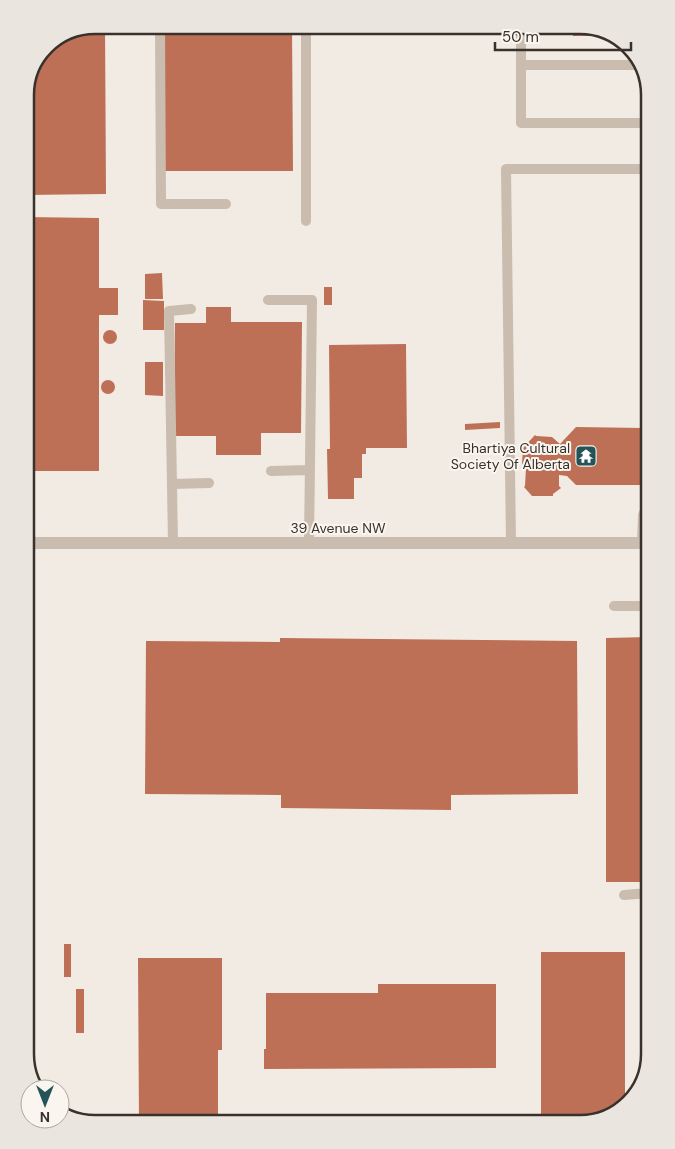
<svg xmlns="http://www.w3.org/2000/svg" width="675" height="1149" font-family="'DM Sans',sans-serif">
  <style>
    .building { fill: #bd7056 }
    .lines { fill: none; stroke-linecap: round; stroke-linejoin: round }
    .service { stroke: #cabcaf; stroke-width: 10 }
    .tertiary { stroke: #cabcaf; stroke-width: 12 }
    .labels { text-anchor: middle; stroke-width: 4; stroke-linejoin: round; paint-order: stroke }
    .poi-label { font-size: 14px; fill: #39312c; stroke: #faf5ef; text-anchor: end }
    .street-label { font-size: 14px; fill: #39312c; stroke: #faf5ef }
    .rim { fill: none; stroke: #39312c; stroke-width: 2.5 }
  </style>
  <rect width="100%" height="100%" fill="#f2ebe3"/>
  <path class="building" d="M 94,25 L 105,25 L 106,194 L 25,195 L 25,90 L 46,45 Z
    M 165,25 L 292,25 L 293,171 L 165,171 Z
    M 573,25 L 585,25 L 616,36 L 573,36 Z
    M 25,217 L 99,218 L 99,288 L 118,288 L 118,315 L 99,315 L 99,471 L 25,471 L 25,386 L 32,386 L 32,302 L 25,302 Z
    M 162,273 L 163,299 L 145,299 L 145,274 Z
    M 324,287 L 332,287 L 332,305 L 324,305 Z
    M 143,300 L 164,301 L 164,330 L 143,330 Z
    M 206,307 L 231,307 L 231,322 L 302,322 L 301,433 L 261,433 L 261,455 L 216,455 L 216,436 L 174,436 L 175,323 L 206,323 Z
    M103 337a7 7 0 1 1 14 0a7 7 0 1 1-14 0Z
    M 406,344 L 407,448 L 366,448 L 366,454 L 362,454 L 362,478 L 354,478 L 354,499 L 328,499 L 327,449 L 330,449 L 329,345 Z
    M 145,362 L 163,362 L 163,396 L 145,395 Z
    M101 387a7 7 0 1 1 14 0a7 7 0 1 1-14 0Z
    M 500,422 L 500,428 L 465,430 L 465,424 Z
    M 576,427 L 643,428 L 646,430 L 646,436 L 644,438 L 650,443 L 650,471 L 644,477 L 646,479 L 646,483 L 643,485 L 576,485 L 567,476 L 559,475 L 559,486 L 561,488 L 553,494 L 553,496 L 532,496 L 524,487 L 525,486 L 526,467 L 522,464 L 523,448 L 535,435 L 536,436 L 552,437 L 560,444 Z
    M 650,637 L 650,882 L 606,882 L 606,638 Z
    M 280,638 L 577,641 L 578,794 L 451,795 L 451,810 L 281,808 L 281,795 L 145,794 L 146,641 L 280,642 Z
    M 64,944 L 71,944 L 71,977 L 64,977 Z
    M 541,952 L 625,952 L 625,1104 L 611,1117 L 580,1124 L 541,1124 Z
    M 138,958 L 222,958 L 222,1050 L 218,1050 L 218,1124 L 139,1124 Z
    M 378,984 L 496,984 L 496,1068 L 264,1069 L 264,1049 L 266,1049 L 266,993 L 378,993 Z
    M 76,989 L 84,989 L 84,1033 L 76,1033 Z
    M 338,1114 L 425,1114 L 425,1124 L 338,1124 Z"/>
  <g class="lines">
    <path class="service" d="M 160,25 L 161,204 L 226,204
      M 306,25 L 306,221
      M 521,25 L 521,123 L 650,123
      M 521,65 L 643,65
      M 268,300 L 312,300 L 309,543
      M 271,471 L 310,470
      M 172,484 L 209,483
      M 173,543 L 169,311 L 191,309
      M 511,543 L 506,169 L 650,169
      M 642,543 L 643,515 L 650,500
      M 614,606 L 650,606
      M 624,895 L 650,893"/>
    <path class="tertiary" d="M 25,543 L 650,543"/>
  </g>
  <defs>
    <g id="temple-square" transform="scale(1.125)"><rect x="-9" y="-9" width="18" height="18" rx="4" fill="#255458" stroke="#faf5ef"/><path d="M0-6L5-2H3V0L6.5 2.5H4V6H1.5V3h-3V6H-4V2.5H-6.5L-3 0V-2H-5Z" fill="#fff"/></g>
  </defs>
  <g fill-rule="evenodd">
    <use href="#temple-square" x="586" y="456"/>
  </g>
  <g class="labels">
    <g class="poi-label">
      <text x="570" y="453">Bhartiya Cultural<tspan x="570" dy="16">Society Of Alberta</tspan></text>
    </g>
    <g class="street-label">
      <text x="338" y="533">39 Avenue NW</text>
    </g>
  </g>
  <path d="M0 0H675V1149H0ZM95 34H580A61 61 0 0 1 641 95V1054A61 61 0 0 1 580 1115H95A61 61 0 0 1 34 1054V95A61 61 0 0 1 95 34Z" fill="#ebe5df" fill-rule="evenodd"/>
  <path class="rim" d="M95 34H580A61 61 0 0 1 641 95V1054A61 61 0 0 1 580 1115H95A61 61 0 0 1 34 1054V95A61 61 0 0 1 95 34Z"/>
  <g transform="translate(45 1104) rotate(180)"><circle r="24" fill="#faf5ef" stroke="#ada7a1"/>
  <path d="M0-4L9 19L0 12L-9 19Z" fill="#255458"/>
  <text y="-8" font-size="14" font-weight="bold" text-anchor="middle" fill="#39312c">N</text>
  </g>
  <path d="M495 42v8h136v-8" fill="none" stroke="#39312c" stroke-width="2.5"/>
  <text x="502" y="42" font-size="15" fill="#39312c" stroke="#faf5ef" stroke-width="4" paint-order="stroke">50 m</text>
</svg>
